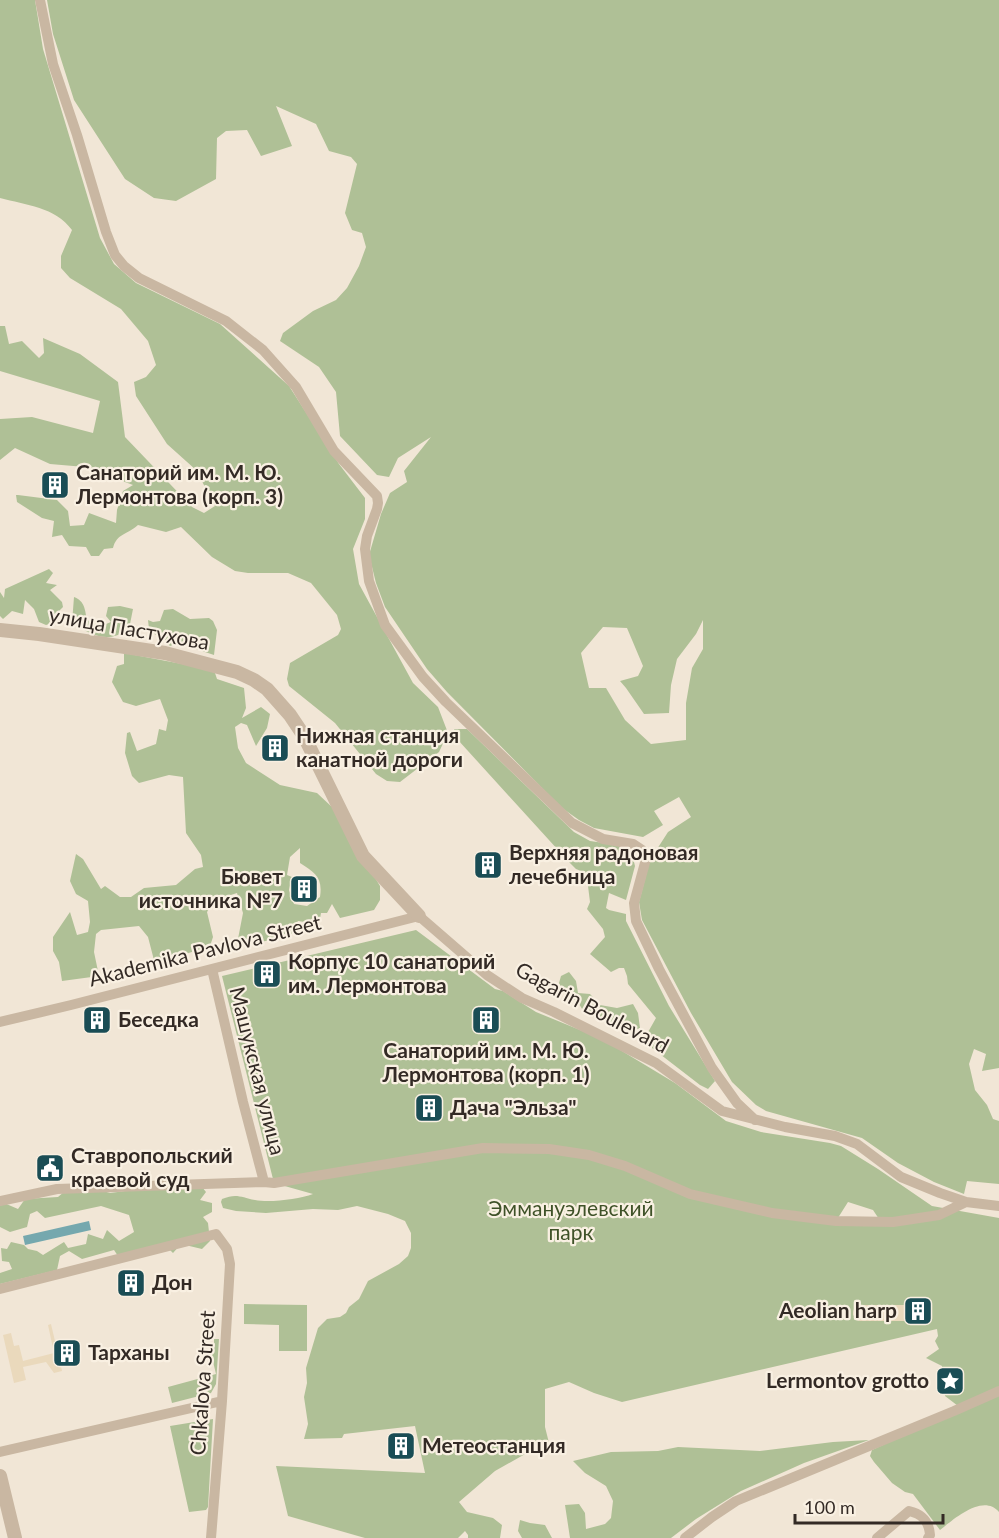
<svg xmlns="http://www.w3.org/2000/svg" width="999" height="1538" font-family="Lato,sans-serif">
  <style>
    .green { fill: #afc096; fill-rule: evenodd }
    .plaza { fill: #ead9bc }
    .water { fill: #75a8ae }
    .lines { fill: none; stroke-linecap: round; stroke-linejoin: round }
    .minor { stroke: #c9b7a2; stroke-width: 10 }
    .tertiary { stroke: #c9b7a2; stroke-width: 14 }
    .labels { text-anchor: middle; stroke-width: 4.5; stroke-linejoin: round; paint-order: stroke }
    .poi-label { font-size: 21px; font-weight: bold; fill: #332a25; stroke: #f9f0e2; text-anchor: start }
    .street-label { font-size: 21px; fill: #332a25; stroke: #f9f0e2 }
    .park-label { font-size: 21px; fill: #3f5228; stroke: #f9f0e2 }
  </style>
  <rect width="100%" height="100%" fill="#f1e6d6"/>
  <path class="green" d="M 0,0 L 35,0 L 43,49 L 100,238 L 114,264 L 136,283 L 220,324 L 289,386 L 339,464 L 365,498 L 365,519 L 353,549 L 359,584 L 413,683 L 438,707 L 448,733 L 439,752 L 400,782 L 387,781 L 376,774 L 335,723 L 289,686 L 287,679 L 290,663 L 338,635 L 341,629 L 337,615 L 311,583 L 288,573 L 248,573 L 235,571 L 212,557 L 181,527 L 166,532 L 138,525 C 127,535 117,533 113,548 L 104,549 L 99,556 L 91,556 L 86,547 L 69,546 L 62,535 L 52,537 L 54,521 L 42,518 L 17,502 L 16,495 L 18,495 L 57,500 L 68,511 L 70,526 L 84,525 L 89,513 L 116,523 L 117,510 L 123,491 L 133,485 L 85,467 L 50,464 L 15,448 L 0,460 L 0,419 L 32,417 L 93,433 L 100,401 L 0,371 L 0,326 L 5,326 L 9,344 L 22,341 L 39,358 L 44,353 L 43,338 L 80,354 L 118,382 L 125,437 L 192,507 L 204,513 L 215,506 L 196,470 L 167,444 L 136,396 L 134,382 L 146,377 L 156,365 L 148,341 L 121,309 L 70,278 L 61,268 L 61,256 L 72,230 C 55,207 26,205 0,198 Z
    M 47,0 L 999,0 L 999,1068 L 982,1071 L 986,1054 L 974,1049 L 969,1064 L 975,1090 L 987,1105 L 993,1119 L 999,1121 L 999,1184 L 967,1181 L 964,1194 L 934,1182 L 898,1163 L 862,1138 L 766,1111 L 756,1105 L 732,1082 L 691,1013 L 642,920 L 639,902 L 650,860 L 668,832 L 691,817 L 679,797 L 654,811 L 663,825 L 643,837 L 594,828 L 579,820 L 562,808 L 447,692 L 427,669 L 385,607 L 376,583 L 369,555 L 381,514 L 390,493 L 407,482 L 404,471 L 431,437 L 398,458 L 389,477 L 377,475 L 340,436 L 336,392 L 319,367 L 280,341 L 283,333 L 313,311 L 336,300 L 347,288 L 359,266 L 366,247 L 362,233 L 352,230 L 345,213 L 357,164 L 351,157 L 329,151 L 316,124 L 276,106 L 292,146 L 261,156 L 247,130 L 226,131 L 217,138 L 216,179 L 176,201 L 154,198 L 125,179 L 74,100 L 53,34 ZM 703,620 L 703,649 L 692,668 L 686,703 L 686,740 L 651,744 L 625,720 L 606,688 L 589,688 L 581,653 L 603,627 L 627,628 L 643,666 L 638,676 L 620,681 L 626,688 L 644,714 L 669,713 L 671,685 L 677,659 L 696,634 Z
    M 49,569 L 53,573 L 46,583 L 57,585 L 50,590 L 62,602 L 63,607 L 55,615 L 53,623 L 46,625 L 39,622 L 34,609 L 25,600 L 23,614 L 12,611 L 3,619 L 0,616 L 0,592 L 4,598 L 5,589 Z
    M 74,597 C 85,601 85,610 87,620 L 101,626 L 111,622 L 106,616 L 108,607 L 120,606 L 133,609 L 129,629 C 107,644 94,636 72,623 Z
    M 173,609 L 190,619 L 209,618 L 213,621 L 217,630 L 214,655 L 196,649 L 184,641 L 170,646 L 162,637 L 157,636 L 149,629 L 148,620 L 153,622 L 160,621 L 164,610 Z
    M 124,653 L 214,670 L 217,679 L 244,688 L 246,708 L 242,718 L 261,707 L 270,714 L 267,728 L 256,746 L 247,725 L 241,723 L 235,727 L 238,748 L 246,763 L 280,785 L 317,793 L 333,808 L 380,886 L 380,900 L 374,910 L 340,918 L 332,904 L 327,913 L 321,913 L 319,924 L 298,921 L 294,932 L 284,939 L 237,944 L 243,913 L 237,893 L 215,900 L 207,912 L 213,937 L 210,946 L 155,964 L 148,937 L 139,926 L 101,930 L 96,934 L 94,952 L 99,976 L 62,981 L 59,962 L 53,951 L 53,937 L 70,912 L 77,935 L 88,932 L 90,922 L 88,901 L 76,894 L 70,881 L 76,854 L 83,859 L 101,889 L 105,886 L 120,897 L 131,897 L 144,888 L 176,885 L 195,869 L 203,867 L 201,855 L 186,833 L 183,777 L 169,775 L 139,783 L 132,776 L 125,753 L 127,733 L 130,732 L 137,751 L 156,744 L 159,729 L 166,731 L 168,720 L 160,699 L 136,706 L 123,702 L 112,682 L 117,666 L 124,664 ZM 300,848 L 300,863 C 315,873 323,877 320,897 L 307,906 L 294,904 L 289,890 L 292,877 L 287,875 L 290,857 Z
    M 454,729 L 467,729 L 574,832 L 590,841 L 618,845 L 632,854 L 635,866 L 626,900 L 609,893 L 606,908 L 609,910 L 626,914 L 626,921 L 669,1006 L 715,1081 L 708,1089 L 700,1085 L 643,1041 L 656,1018 L 628,984 L 627,976 L 624,968 L 619,968 L 611,972 L 590,954 L 605,937 L 603,929 L 587,909 L 590,902 L 588,886 L 591,875 L 576,869 L 569,862 L 458,740 Z
    M 416,930 L 495,989 L 503,991 L 536,1012 L 602,1039 L 675,1083 L 726,1121 L 761,1132 L 830,1143 L 841,1146 L 878,1169 L 932,1206 L 999,1218 L 999,1512 C 983,1493 954,1519 940,1530 L 913,1494 L 905,1492 L 892,1483 L 874,1462 L 870,1456 L 872,1450 L 962,1409 L 945,1396 L 942,1366 L 926,1358 L 939,1349 L 935,1341 L 938,1336 L 937,1329 L 622,1402 L 594,1393 L 569,1382 L 545,1389 L 545,1427 L 549,1443 L 541,1445 L 495,1471 L 459,1502 L 467,1512 L 493,1518 L 502,1525 L 500,1538 L 468,1538 L 468,1535 L 465,1531 L 458,1538 L 365,1538 L 288,1516 L 276,1466 L 425,1473 L 415,1426 L 344,1434 L 342,1438 L 304,1439 L 308,1424 L 304,1397 L 307,1383 L 306,1368 L 318,1328 L 327,1319 L 340,1317 L 346,1313 L 349,1307 L 359,1299 L 368,1281 L 399,1264 L 408,1256 L 411,1248 L 411,1233 L 405,1221 L 388,1214 L 357,1206 L 338,1210 L 313,1209 L 266,1213 L 236,1211 L 223,1208 L 221,1202 L 222,1199 C 236,1193 241,1197 255,1200 C 270,1203 299,1199 313,1194 L 274,1183 L 222,976 ZM 848,1202 L 873,1210 L 879,1219 L 836,1221 ZM 860,1305 L 920,1305 C 927,1311 923,1317 917,1320 L 861,1321 L 856,1320 L 853,1314 L 854,1309 Z
    M 569,972 L 576,981 L 578,993 L 590,994 L 600,1005 L 617,1008 L 633,1004 L 638,1013 L 640,1028 L 633,1031 L 624,1032 L 584,1012 L 579,1004 L 561,987 L 559,983 L 561,976 Z
    M 156,1187 L 202,1187 L 206,1192 L 200,1200 L 212,1203 L 212,1212 L 203,1217 L 208,1223 L 210,1241 L 202,1249 L 181,1244 L 173,1253 L 168,1248 L 120,1259 L 114,1250 L 82,1259 L 69,1251 L 60,1256 L 57,1270 L 0,1284 L 0,1273 L 12,1269 L 9,1262 L 2,1261 L 1,1248 L 7,1249 L 11,1242 L 24,1245 L 28,1249 L 37,1251 L 43,1255 L 64,1242 L 68,1248 L 86,1244 L 88,1234 L 103,1239 L 107,1230 L 119,1241 L 134,1232 L 129,1215 L 101,1206 L 45,1218 L 37,1211 L 30,1214 L 27,1227 L 10,1232 L 0,1227 L 0,1203 L 4,1203 L 18,1209 L 25,1199 L 58,1197 L 65,1191 L 96,1189 L 110,1193 Z
    M 244,1304 L 307,1305 L 307,1351 L 279,1351 L 279,1325 L 244,1324 Z
    M 214,1339 L 219,1339 L 216,1384 L 211,1393 L 172,1403 L 168,1387 L 216,1374 L 209,1345 L 214,1345 Z
    M 213,1419 L 208,1507 L 206,1510 L 189,1512 L 170,1426 Z
    M 869,1440 L 804,1463 L 741,1491 L 696,1519 L 671,1538 L 570,1538 L 565,1505 L 579,1504 L 585,1513 L 586,1529 L 605,1524 L 611,1518 L 613,1501 L 606,1486 L 585,1473 L 573,1461 L 611,1452 L 658,1451 L 678,1447 L 760,1451 L 833,1442 Z
    M 520,1520 L 530,1523 L 545,1525 L 552,1538 L 522,1538 L 518,1531 Z"/>
  <path class="plaza" d="M 860,1305 L 913,1305 L 915,1314 L 911,1316 L 910,1321 L 861,1321 L 856,1320 L 853,1314 L 854,1309 Z
    M 51,1324 L 62,1371 L 54,1373 L 46,1362 L 23,1367 L 26,1380 L 14,1383 L 3,1335 L 11,1333 L 14,1346 L 19,1345 L 23,1361 L 54,1353 L 48,1325 Z"/>
  <path class="water" d="M 89,1221 L 91,1230 L 25,1245 L 23,1236 Z"/>
  <g class="lines">
    <path class="minor" d="M 40,0 L 53,64 L 77,135 L 106,232 L 115,255 L 124,266 L 139,278 L 226,321 L 263,350 L 296,387 L 334,451 L 377,496 L 378,503 L 377,509 L 367,536 L 365,549 L 369,581 L 385,625 L 423,677 L 446,702 L 572,823 L 603,839 L 633,844 L 642,850 L 646,859 L 634,903 L 636,921 L 659,969 L 712,1068 L 737,1103 L 755,1120
      M 212,969 L 243,1102 L 264,1182
      M 0,1022 L 71,1005 L 419,916 L 487,975 L 522,998 L 554,1012 L 656,1063 L 722,1111 L 785,1127 L 835,1136 L 857,1144 L 901,1177 L 940,1193 L 966,1202 L 999,1206
      M 0,1201 L 57,1189 L 264,1182 L 274,1183 L 483,1148 L 549,1149 L 589,1155 L 625,1166 L 690,1194 L 772,1213 L 836,1221 L 893,1222 L 939,1215 L 966,1202
      M 0,1289 L 216,1234 L 227,1249 L 230,1264 L 222,1401 L 211,1538
      M 0,1452 L 222,1401
      M 685,1538 L 712,1517 L 736,1501 L 954,1411 L 999,1391
      M 877,1538 L 909,1511 C 922,1514 929,1521 930,1535 L 928,1538"/>
    <path class="tertiary" d="M 0,630 L 39,634 L 165,653 L 237,672 L 254,680 L 267,689 L 290,715 L 304,736 L 363,856 L 419,916
      M 0,1476 L 15,1538"/>
  </g>
  <defs>
    <g id="building-square" transform="scale(1.5)"><rect x="-9" y="-9" width="18" height="18" rx="4" fill="#1a4d55" stroke="#f9f0e2"/><path d="M-4-6H4V6H1V3H-1V6H-4ZM-2.5-4.3h1.7v1.8h-1.7ZM.8-4.3h1.7v1.8H.8ZM-2.5-1h1.7V.8h-1.7ZM.8-1h1.7V.8H.8Z" fill="#fff"/></g>
    <g id="civic-square" transform="scale(1.5)"><rect x="-9" y="-9" width="18" height="18" rx="4" fill="#1a4d55" stroke="#f9f0e2"/><path d="M-.6-6.5H3V-4.5H.6V-3L4-1V1h2V6H-6V1h2V-1L-.6-3ZM-1.2 2.5V6h2.4V2.5Z" fill="#fff"/></g>
    <g id="sight-square" transform="scale(1.5)"><rect x="-9" y="-9" width="18" height="18" rx="4" fill="#1a4d55" stroke="#f9f0e2"/><path d="M0-6L1.8-2.2L6-1.7L2.9 1.2L3.7 5.4L0 3.3L-3.7 5.4L-2.9 1.2L-6-1.7L-1.8-2.2Z" fill="#fff"/></g>
  </defs>
  <g fill-rule="evenodd">
    <use href="#building-square" x="55" y="485"/>
    <use href="#building-square" x="275" y="748"/>
    <use href="#building-square" x="488" y="865"/>
    <use href="#building-square" x="304" y="889"/>
    <use href="#building-square" x="267" y="974"/>
    <use href="#building-square" x="97" y="1020"/>
    <use href="#building-square" x="486" y="1020"/>
    <use href="#building-square" x="429" y="1108"/>
    <use href="#civic-square" x="50" y="1168"/>
    <use href="#building-square" x="131" y="1283"/>
    <use href="#building-square" x="918" y="1311"/>
    <use href="#building-square" x="67" y="1353"/>
    <use href="#sight-square" x="950" y="1381"/>
    <use href="#building-square" x="401" y="1446"/>
  </g>
  <g class="labels">
    <g class="poi-label">
      <text x="76" y="480">Санаторий им. М. Ю.<tspan x="76" dy="24">Лермонтова (корп. 3)</tspan></text>
      <text x="296" y="743">Нижная станция<tspan x="296" dy="24">канатной дороги</tspan></text>
      <text x="509" y="860">Верхняя радоновая<tspan x="509" dy="24">лечебница</tspan></text>
      <text x="283" y="884" text-anchor="end">Бювет<tspan x="283" dy="24">источника №7</tspan></text>
      <text x="288" y="969">Корпус 10 санаторий<tspan x="288" dy="24">им. Лермонтова</tspan></text>
      <text x="118" y="1027">Беседка</text>
      <text x="486" y="1058" text-anchor="middle">Санаторий им. М. Ю.<tspan x="486" dy="24">Лермонтова (корп. 1)</tspan></text>
      <text x="450" y="1115">Дача "Эльза"</text>
      <text x="71" y="1163">Ставропольский<tspan x="71" dy="24">краевой суд</tspan></text>
      <text x="152" y="1290">Дон</text>
      <text x="897" y="1318" text-anchor="end">Aeolian harp</text>
      <text x="88" y="1360">Тарханы</text>
      <text x="929" y="1388" text-anchor="end">Lermontov grotto</text>
      <text x="422" y="1453">Метеостанция</text>
    </g>
    <g class="street-label">
      <text transform="translate(129 629) rotate(10)" y="7">улица Пастухова</text>
      <text transform="translate(205 951) rotate(-14)" y="7">Akademika Pavlova Street</text>
      <text transform="translate(592 1008) rotate(28)" y="7">Gagarin Boulevard</text>
      <text transform="translate(257 1071) rotate(76)" y="7">Машукская улица</text>
      <text transform="translate(203 1383) rotate(-86)" y="7">Chkalova Street</text>
    </g>
    <g class="park-label">
      <text x="571" y="1216">Эммануэлевский<tspan x="571" dy="24">парк</tspan></text>
    </g>
  </g>
  <path d="M795 1514v9h148v-9" fill="none" stroke="#332a25" stroke-width="3"/>
  <text x="804" y="1514" font-size="18" fill="#332a25" stroke="#f9f0e2" stroke-width="4.5" paint-order="stroke">100 m</text>
</svg>
